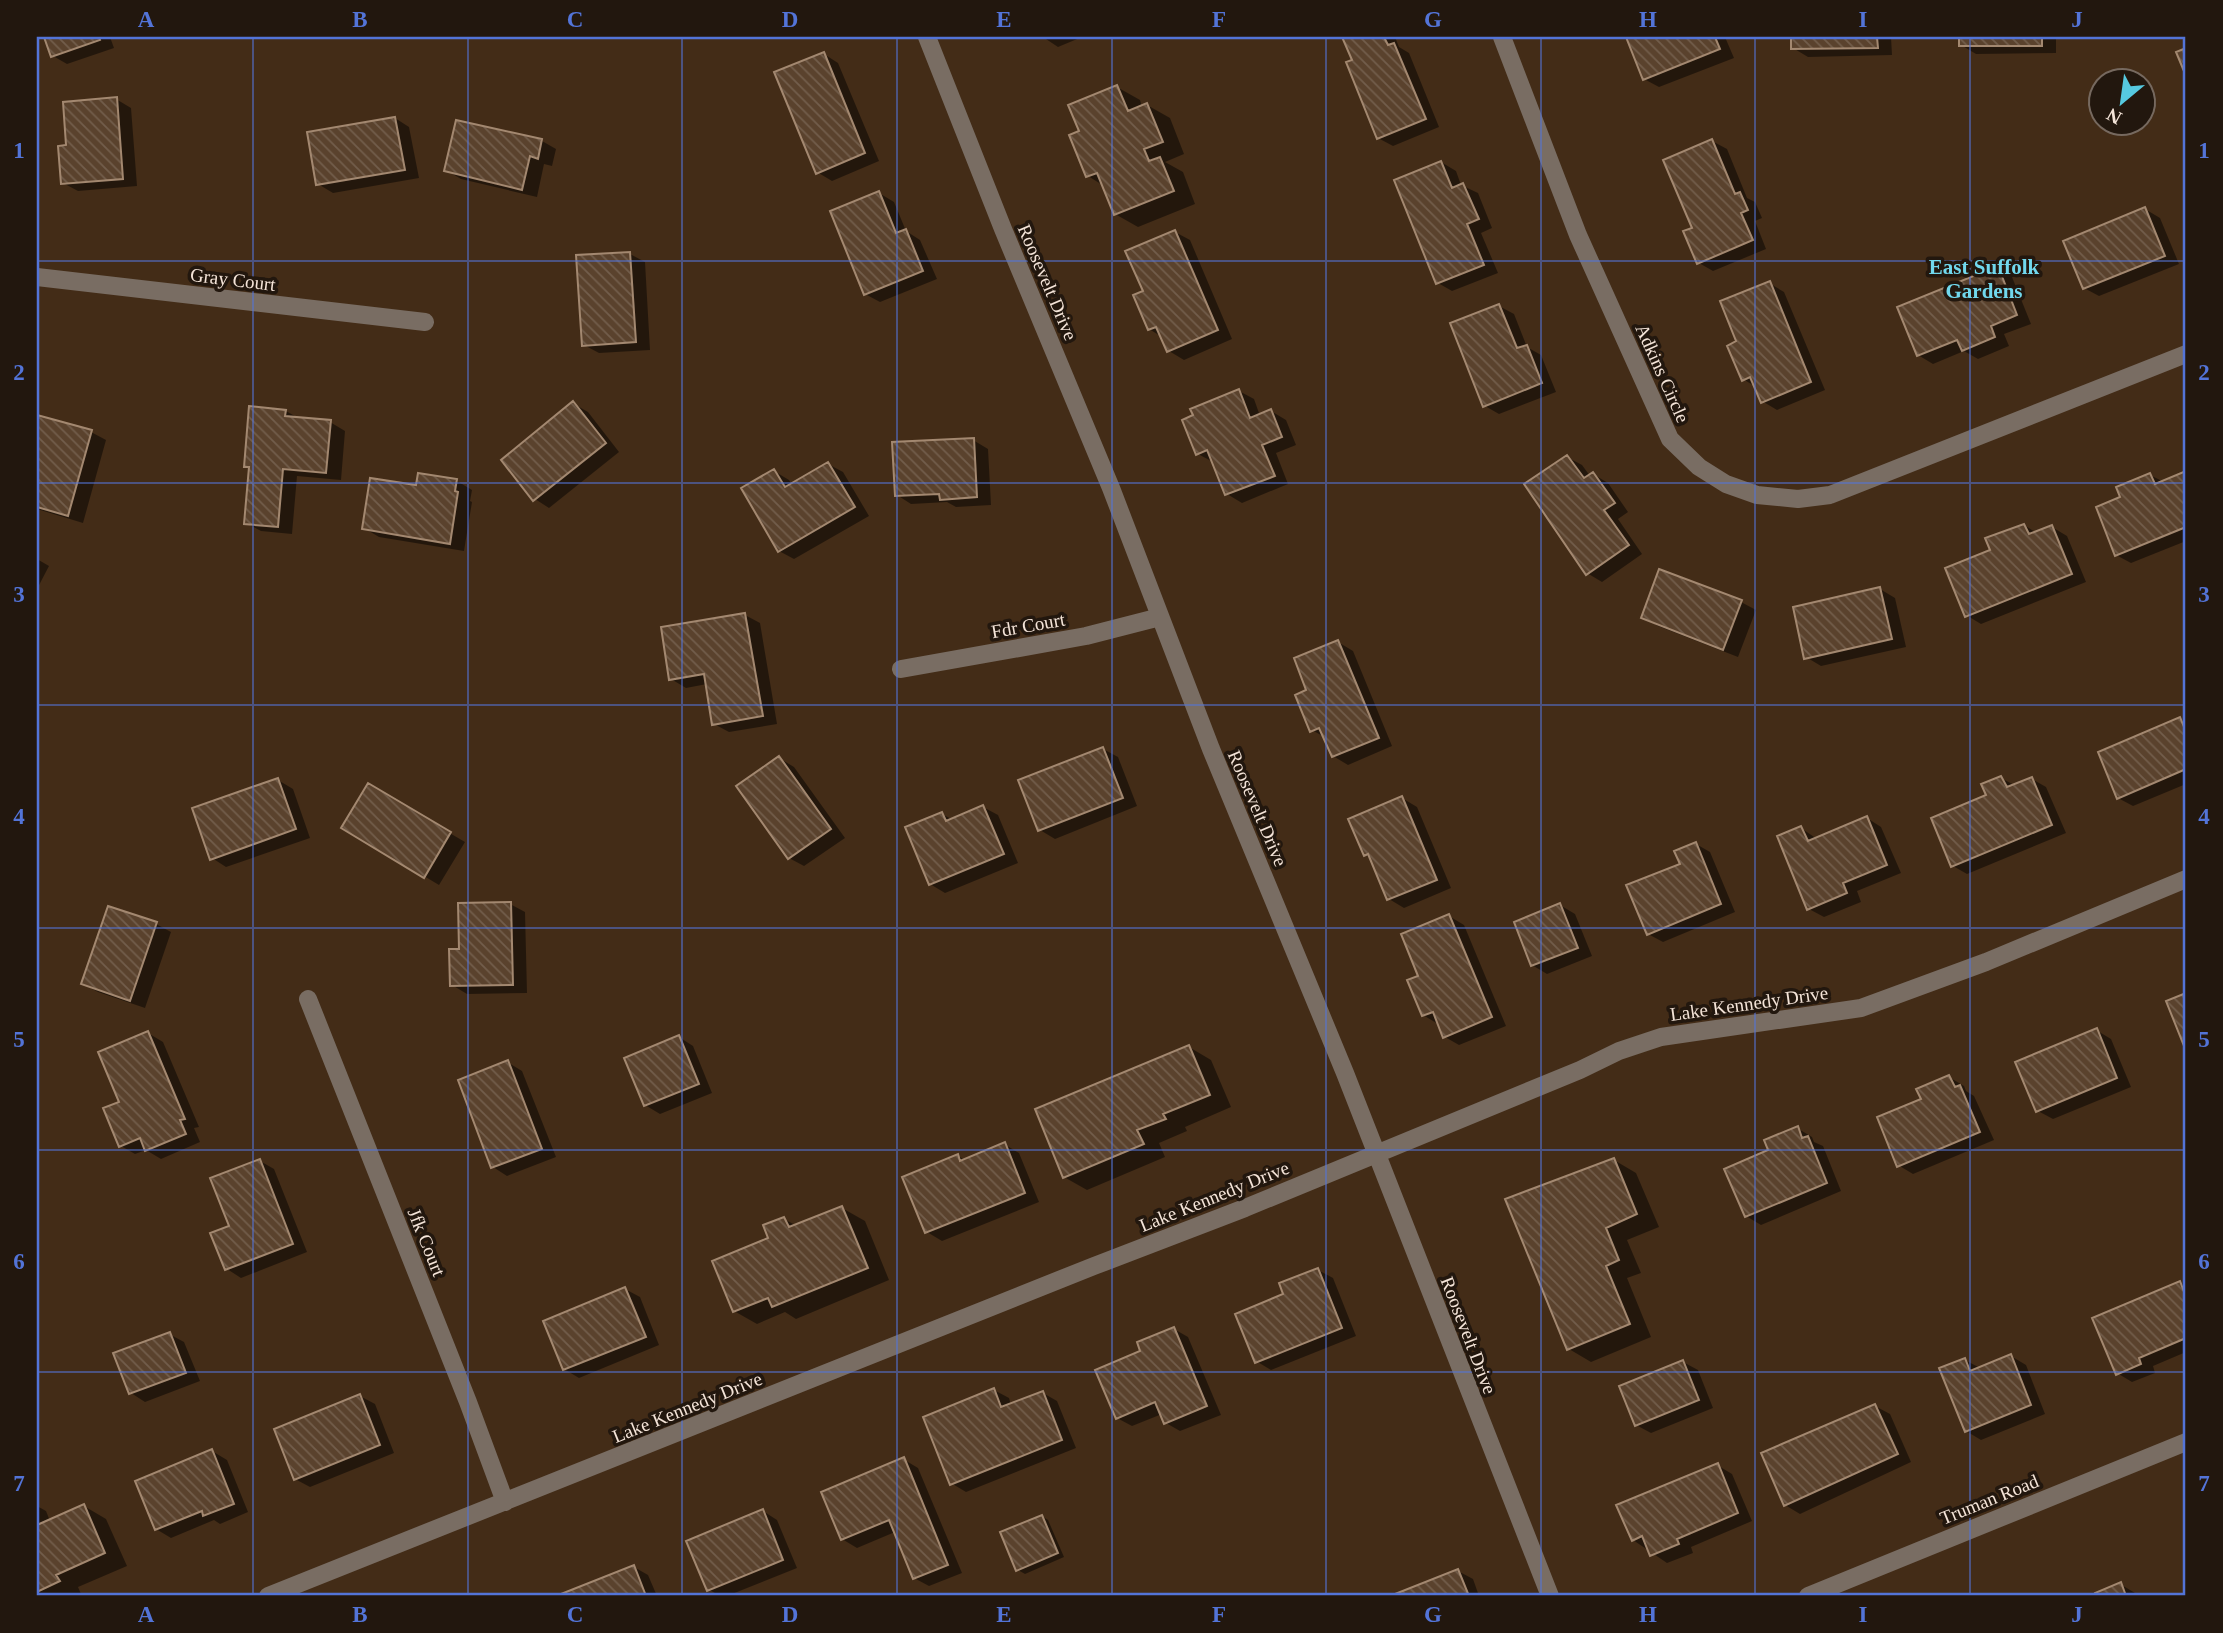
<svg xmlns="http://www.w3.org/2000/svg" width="2223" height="1633" font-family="Georgia,serif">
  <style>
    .shadow { fill: #0007 }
    .building { fill: url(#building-back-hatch); stroke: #a38870; stroke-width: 2 }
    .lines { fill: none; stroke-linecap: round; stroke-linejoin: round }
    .minor { stroke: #796d63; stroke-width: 18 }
    .grid { fill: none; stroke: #5374d8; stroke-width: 2; stroke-opacity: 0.55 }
    .labels { text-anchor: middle; stroke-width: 7; stroke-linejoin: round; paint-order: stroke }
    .street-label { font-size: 19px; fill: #f4e4d8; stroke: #22170e }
    .neighbourhood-label { font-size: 21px; font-weight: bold; fill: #71d8ed; stroke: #22170e }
    .neatline { fill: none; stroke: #5374d8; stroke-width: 2.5 }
    .grid-label { font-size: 23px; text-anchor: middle; font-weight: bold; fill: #5374d8 }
  </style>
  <defs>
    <pattern id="building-back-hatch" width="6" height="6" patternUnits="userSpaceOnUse" patternTransform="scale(1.75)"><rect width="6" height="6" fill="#5a422d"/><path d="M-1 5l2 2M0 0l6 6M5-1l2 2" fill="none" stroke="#725d4b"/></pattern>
  </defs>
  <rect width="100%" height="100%" fill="#432c17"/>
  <path class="shadow" d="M 46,37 L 110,37 L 114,48 L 67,64 L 53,56 Z
    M 1043,37 L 1082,37 L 1058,47 Z
    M 1347,37 L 1395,37 L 1399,47 L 1409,53 L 1439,127 L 1393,146 L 1378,138 L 1354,61 L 1344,38 Z
    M 1627,37 L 1725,37 L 1734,58 L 1659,87 L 1644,79 Z
    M 1793,37 L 1891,37 L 1892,55 L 1808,57 L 1793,48 Z
    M 1961,37 L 2056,37 L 2056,53 L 1976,54 L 1961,45 Z
    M 824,54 L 838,63 L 879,161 L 832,181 L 817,172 Z
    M 1117,87 L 1140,100 L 1142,107 L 1147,105 L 1170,118 L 1184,154 L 1165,162 L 1183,172 L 1195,204 L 1138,227 L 1115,214 L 1104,186 L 1088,176 Z
    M 116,99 L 131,108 L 137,186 L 78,191 L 63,183 L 68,147 Z
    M 395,118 L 409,127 L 419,178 L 333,193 L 318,184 Z
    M 457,122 L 542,141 L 556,149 L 552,166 L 544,164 L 537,197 L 461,179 L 446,170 Z
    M 1712,141 L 1727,149 L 1747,198 L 1755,202 L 1762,218 L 1755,221 L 1766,249 L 1713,271 L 1699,263 L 1694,229 Z
    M 1441,162 L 1456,171 L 1461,185 L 1478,193 L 1492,228 L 1481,233 L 1498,273 L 1452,291 L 1438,283 Z
    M 879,193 L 894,202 L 906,231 L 920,240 L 937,279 L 880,302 L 865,294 Z
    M 2145,209 L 2160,218 L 2179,264 L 2099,296 L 2084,288 Z
    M 1175,232 L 1190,240 L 1232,339 L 1184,360 L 1169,351 L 1162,337 L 1149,329 L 1145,292 Z
    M 630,254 L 645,262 L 650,350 L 599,353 L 584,345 Z
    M 1998,268 L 2012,277 L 2031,324 L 2004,334 L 2009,346 L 1978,359 L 1964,351 L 1933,364 L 1918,355 Z
    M 1769,283 L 1784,292 L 1825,390 L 1777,410 L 1762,401 L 1756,387 L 1743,379 L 1739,342 Z
    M 1499,306 L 1514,314 L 1527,347 L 1541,355 L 1556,392 L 1499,414 L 1485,406 Z
    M 1239,391 L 1254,399 L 1260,416 L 1271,411 L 1286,420 L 1296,445 L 1276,453 L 1288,484 L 1242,503 L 1227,494 L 1213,462 L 1198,454 Z
    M 574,404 L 588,412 L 619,452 L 549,508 L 535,499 Z
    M 251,408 L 286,411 L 300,419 L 330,422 L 345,431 L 341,480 L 297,476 L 292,534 L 261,531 L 246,523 L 251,469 L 246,466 Z
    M 37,417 L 91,432 L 106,440 L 83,523 L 37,509 Z
    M 973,440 L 988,449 L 991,505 L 956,507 L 947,502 L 911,504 L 897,495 Z
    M 1567,457 L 1582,465 L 1590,476 L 1593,474 L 1608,483 L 1628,512 L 1618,519 L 1642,554 L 1602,582 L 1587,573 Z
    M 828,464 L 843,472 L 869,516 L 794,559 L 779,551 L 774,471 L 789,480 L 792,485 Z
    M 2186,473 L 2186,541 L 2131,563 L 2116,555 L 2122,498 L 2150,475 L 2164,482 Z
    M 420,475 L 457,481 L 472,490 L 470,501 L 472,502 L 464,551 L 379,537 L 364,528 L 418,487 Z
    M 2024,525 L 2037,533 L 2052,527 L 2067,536 L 2086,582 L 1981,624 L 1966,615 L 1992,551 Z
    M 37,559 L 49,566 L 37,589 Z
    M 1880,589 L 1895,598 L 1906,647 L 1821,666 L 1806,657 Z
    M 1741,602 L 1756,610 L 1738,657 L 1658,626 L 1643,617 Z
    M 745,615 L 760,623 L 777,724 L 729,732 L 714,724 L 707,684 L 686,688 L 671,679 Z
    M 1338,642 L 1353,651 L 1392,746 L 1348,765 L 1333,756 L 1326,738 L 1312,730 Z
    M 2180,719 L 2186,723 L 2186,784 L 2133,806 L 2118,798 Z
    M 1103,749 L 1118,757 L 1137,806 L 1055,839 L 1040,830 Z
    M 779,758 L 794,767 L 845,838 L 804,866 L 789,858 Z
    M 2001,778 L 2014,785 L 2032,779 L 2046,787 L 2066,833 L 1967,874 L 1953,866 L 1988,796 Z
    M 278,780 L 293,789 L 310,838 L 226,867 L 212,858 Z
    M 369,786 L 465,842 L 439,885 L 344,828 Z
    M 1402,798 L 1417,807 L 1451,888 L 1404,908 L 1389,899 L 1372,858 L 1365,855 Z
    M 983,807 L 998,815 L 1018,863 L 945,893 L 930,884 L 942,814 L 953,820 Z
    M 1867,818 L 1881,827 L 1901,873 L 1857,891 L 1861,902 L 1824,917 L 1809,909 L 1801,828 L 1817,839 Z
    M 1696,844 L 1710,852 L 1735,912 L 1663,942 L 1648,934 Z
    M 510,904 L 525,912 L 527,993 L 467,994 L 452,985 L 461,951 Z
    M 1560,905 L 1575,914 L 1592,956 L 1547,974 L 1532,965 Z
    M 1449,916 L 1464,925 L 1506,1026 L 1459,1045 L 1445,1037 L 1438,1024 L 1423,1015 L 1421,977 Z
    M 156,924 L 171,932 L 145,1008 L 98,992 L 83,984 Z
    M 2096,1030 L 2111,1039 L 2131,1087 L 2053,1119 L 2038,1111 Z
    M 148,1033 L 163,1042 L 199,1127 L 194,1128 L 200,1142 L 161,1159 L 146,1150 L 135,1154 L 121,1146 L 121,1103 Z
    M 679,1037 L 693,1046 L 712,1093 L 660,1114 L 645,1105 Z
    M 1189,1047 L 1211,1060 L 1231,1107 L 1185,1127 L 1187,1131 L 1159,1143 L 1165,1157 L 1087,1190 L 1064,1177 Z
    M 507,1062 L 522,1071 L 556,1157 L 507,1176 L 493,1167 Z
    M 1949,1077 L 1964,1086 L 1966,1091 L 1974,1096 L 1994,1140 L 1913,1174 L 1898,1165 L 1923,1100 Z
    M 1797,1128 L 1812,1137 L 1814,1142 L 1823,1146 L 1841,1191 L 1761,1225 L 1746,1216 L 1771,1150 Z
    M 1004,1144 L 1019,1153 L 1039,1202 L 942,1241 L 927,1232 L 904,1178 L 958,1156 L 965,1160 Z
    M 1614,1160 L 1636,1173 L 1659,1227 L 1627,1240 L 1641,1273 L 1627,1278 L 1651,1337 L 1591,1362 L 1569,1349 Z
    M 260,1161 L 274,1169 L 307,1252 L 241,1278 L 227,1269 L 231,1227 Z
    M 842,1208 L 865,1221 L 889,1280 L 796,1319 L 785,1312 L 757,1324 L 734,1311 L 771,1239 L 784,1219 L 797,1226 Z
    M 1318,1270 L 1333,1278 L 1356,1336 L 1271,1370 L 1256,1361 L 1286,1295 Z
    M 2180,1283 L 2186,1287 L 2186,1352 L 2153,1366 L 2155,1373 L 2132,1382 L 2117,1373 Z
    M 625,1289 L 640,1297 L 659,1345 L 579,1378 L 564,1369 Z
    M 1174,1329 L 1188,1337 L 1221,1415 L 1180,1431 L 1166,1423 L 1162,1414 L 1132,1426 L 1117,1418 L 1142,1352 Z
    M 169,1334 L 184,1342 L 200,1381 L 145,1402 L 131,1393 Z
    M 2011,1356 L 2026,1365 L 2045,1414 L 1981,1440 L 1966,1431 L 1965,1360 L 1980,1368 Z
    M 1683,1362 L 1698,1370 L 1713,1408 L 1651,1433 L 1636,1425 Z
    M 994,1390 L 1009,1398 L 1011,1405 L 1043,1393 L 1057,1401 L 1076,1448 L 966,1492 L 951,1483 Z
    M 360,1396 L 375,1404 L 394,1453 L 310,1487 L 295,1479 Z
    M 1875,1406 L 1890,1414 L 1911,1462 L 1800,1514 L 1785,1505 Z
    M 212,1451 L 227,1460 L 248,1512 L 220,1524 L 214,1520 L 171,1538 L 156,1529 Z
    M 903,1459 L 918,1468 L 962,1573 L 929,1586 L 914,1578 L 895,1532 L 857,1548 L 842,1539 Z
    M 1717,1465 L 1732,1474 L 1752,1521 L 1691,1547 L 1693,1553 L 1667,1563 L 1633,1540 Z
    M 37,1506 L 46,1511 L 50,1521 L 84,1506 L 106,1519 L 127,1566 L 78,1587 L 81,1594 L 76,1596 L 37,1596 Z
    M 763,1511 L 777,1520 L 797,1568 L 727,1596 L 720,1596 L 708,1589 Z
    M 1042,1516 L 1048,1520 L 1064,1557 L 1025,1574 L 1018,1570 Z
    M 634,1567 L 648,1575 L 657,1596 L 560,1596 Z
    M 1458,1571 L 1473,1579 L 1479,1596 L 1395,1596 Z
    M 2120,1584 L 2135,1593 L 2137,1596 L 2098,1596 L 2097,1594 Z"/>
  <path class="building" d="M 44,37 L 99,37 L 100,40 L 51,57 Z
    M 1342,37 L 1384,37 L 1388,45 L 1394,43 L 1426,119 L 1377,139 L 1346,62 L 1352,60 Z
    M 1626,37 L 1715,37 L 1720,49 L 1643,80 Z
    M 1791,37 L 1877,37 L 1878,48 L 1791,49 Z
    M 1959,37 L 2042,37 L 2042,46 L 1959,46 Z
    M 2186,48 L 2186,76 L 2176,52 Z
    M 824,52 L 865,153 L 816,174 L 774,72 Z
    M 1117,85 L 1128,111 L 1147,103 L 1163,142 L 1144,149 L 1149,161 L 1160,157 L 1174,191 L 1114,215 L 1097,173 L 1086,177 L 1069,135 L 1079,131 L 1068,105 Z
    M 117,97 L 123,179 L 61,184 L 58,146 L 66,145 L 63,102 Z
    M 395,117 L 405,170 L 316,185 L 307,132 Z
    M 456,120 L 542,139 L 538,159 L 530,156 L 522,190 L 444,171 Z
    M 1712,139 L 1735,194 L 1740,192 L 1748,210 L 1741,213 L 1753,240 L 1697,264 L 1683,231 L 1692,228 L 1663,160 Z
    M 1441,161 L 1452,188 L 1463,183 L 1479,219 L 1467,224 L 1484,265 L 1436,284 L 1394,180 Z
    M 879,191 L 896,233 L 906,229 L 923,271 L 864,295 L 830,211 Z
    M 2145,207 L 2165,256 L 2083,289 L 2063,241 Z
    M 1175,230 L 1218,330 L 1167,352 L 1156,327 L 1148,330 L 1133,295 L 1143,291 L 1125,251 Z
    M 630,252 L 636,342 L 582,346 L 576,255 Z
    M 1998,266 L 2017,315 L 1991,326 L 1995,337 L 1962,351 L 1957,340 L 1917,356 L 1897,307 Z
    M 1770,281 L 1811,382 L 1761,403 L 1750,377 L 1742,381 L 1727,346 L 1736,341 L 1720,301 Z
    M 1499,304 L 1517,348 L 1527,345 L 1542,383 L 1483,407 L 1450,323 Z
    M 1239,389 L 1250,418 L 1271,409 L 1282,437 L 1262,445 L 1275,476 L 1225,495 L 1207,450 L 1196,455 L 1182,420 L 1193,415 L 1190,409 Z
    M 573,401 L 606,443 L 533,501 L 501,460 Z
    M 249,406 L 286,410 L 285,416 L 331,420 L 326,473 L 283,469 L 278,527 L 244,524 L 249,467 L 244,467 Z
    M 37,415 L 92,430 L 68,516 L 37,507 Z
    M 974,438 L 977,497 L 940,500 L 939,494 L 895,496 L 892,442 Z
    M 1567,455 L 1584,478 L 1593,472 L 1615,503 L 1604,510 L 1629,545 L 1586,575 L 1524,484 Z
    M 828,462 L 855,507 L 778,552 L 741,488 L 774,469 L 785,487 Z
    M 2186,471 L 2186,527 L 2115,556 L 2096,507 L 2120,497 L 2116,487 L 2150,473 L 2155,484 Z
    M 418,473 L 457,479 L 455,491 L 458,492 L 450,544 L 362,529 L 370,478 L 416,485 Z
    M 2024,524 L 2029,534 L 2052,525 L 2072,574 L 1965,617 L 1945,568 L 1990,550 L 1985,538 Z
    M 1659,569 L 1742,600 L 1723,650 L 1641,618 Z
    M 1880,587 L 1892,639 L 1804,659 L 1793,607 Z
    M 745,613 L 763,716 L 712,725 L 704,674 L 669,680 L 661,627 Z
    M 1338,640 L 1379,738 L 1332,757 L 1319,728 L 1310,732 L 1295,695 L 1306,690 L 1294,658 Z
    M 2180,717 L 2186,732 L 2186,769 L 2117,799 L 2098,752 Z
    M 1103,747 L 1123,798 L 1038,831 L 1018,780 Z
    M 779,756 L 831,829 L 788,859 L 736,786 Z
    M 2001,776 L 2007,787 L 2032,777 L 2052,825 L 1951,867 L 1931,818 L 1986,795 L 1981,784 Z
    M 278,778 L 296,829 L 210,860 L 192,808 Z
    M 368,783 L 451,832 L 424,878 L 341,828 Z
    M 1402,796 L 1437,880 L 1387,900 L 1368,854 L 1364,856 L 1348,819 Z
    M 983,805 L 1004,854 L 929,885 L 905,827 L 942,812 L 946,821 Z
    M 1867,816 L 1887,865 L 1843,883 L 1847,893 L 1807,910 L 1777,836 L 1801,826 L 1808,841 Z
    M 1696,842 L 1721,904 L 1647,935 L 1626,885 L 1680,864 L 1674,851 Z
    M 511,902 L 513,985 L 450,986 L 449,949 L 459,949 L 458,903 Z
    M 1560,903 L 1578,948 L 1531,966 L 1514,922 Z
    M 108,906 L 157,922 L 130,1001 L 81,984 Z
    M 1449,914 L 1492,1017 L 1443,1038 L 1433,1012 L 1422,1016 L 1407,980 L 1418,976 L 1401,934 Z
    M 2186,993 L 2186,1051 L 2166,1001 Z
    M 2097,1028 L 2117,1078 L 2036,1112 L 2015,1062 Z
    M 148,1031 L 185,1119 L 180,1120 L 186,1134 L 145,1151 L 140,1138 L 119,1147 L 103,1108 L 119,1102 L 98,1052 Z
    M 679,1035 L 699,1084 L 644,1106 L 624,1058 Z
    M 1189,1045 L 1210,1095 L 1163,1114 L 1166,1119 L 1137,1130 L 1144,1144 L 1063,1178 L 1035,1109 Z
    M 508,1060 L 542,1149 L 491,1168 L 458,1080 Z
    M 1949,1075 L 1955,1087 L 1960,1085 L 1980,1132 L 1897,1167 L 1877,1117 L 1921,1099 L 1916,1089 Z
    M 1798,1126 L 1802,1138 L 1808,1136 L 1827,1183 L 1745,1217 L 1724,1169 L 1768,1150 L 1764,1140 Z
    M 1005,1142 L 1025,1193 L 925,1233 L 902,1177 L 958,1154 L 960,1161 Z
    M 1614,1158 L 1637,1214 L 1606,1228 L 1619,1260 L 1606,1266 L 1630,1324 L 1567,1350 L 1505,1199 Z
    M 260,1159 L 293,1244 L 225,1270 L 210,1233 L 229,1226 L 210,1178 Z
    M 842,1206 L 868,1268 L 772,1307 L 768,1298 L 733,1312 L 712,1261 L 768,1238 L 763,1225 L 784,1217 L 789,1227 Z
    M 1318,1268 L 1342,1328 L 1255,1363 L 1235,1314 L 1283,1294 L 1279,1283 Z
    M 2180,1281 L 2186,1297 L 2186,1338 L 2139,1358 L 2141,1364 L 2116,1375 L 2092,1318 Z
    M 625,1287 L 646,1337 L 563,1370 L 543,1321 Z
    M 1174,1327 L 1207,1406 L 1164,1424 L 1155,1402 L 1116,1419 L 1095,1370 L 1140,1351 L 1137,1342 Z
    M 170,1332 L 186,1373 L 129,1394 L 113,1353 Z
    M 2011,1354 L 2031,1405 L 1965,1432 L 1939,1368 L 1965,1358 L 1970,1371 Z
    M 1683,1360 L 1699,1400 L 1635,1426 L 1619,1386 Z
    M 994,1388 L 1001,1407 L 1043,1391 L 1062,1440 L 950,1485 L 923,1417 Z
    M 360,1394 L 380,1445 L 294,1480 L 274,1429 Z
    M 1875,1404 L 1898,1454 L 1784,1506 L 1761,1453 Z
    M 212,1449 L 234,1504 L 203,1516 L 202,1511 L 155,1530 L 135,1481 Z
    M 904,1457 L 948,1565 L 913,1579 L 889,1520 L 841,1540 L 821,1492 Z
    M 1718,1463 L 1738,1513 L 1677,1539 L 1679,1544 L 1650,1556 L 1642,1536 L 1632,1541 L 1616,1505 Z
    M 84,1504 L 105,1553 L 56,1575 L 60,1581 L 37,1592 L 37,1525 Z
    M 763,1509 L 783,1560 L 707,1591 L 686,1541 Z
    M 1042,1515 L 1058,1553 L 1016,1571 L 1000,1532 Z
    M 634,1565 L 646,1596 L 556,1596 Z
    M 1458,1569 L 1469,1596 L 1390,1596 Z
    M 2121,1582 L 2126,1596 L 2096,1596 L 2095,1593 Z"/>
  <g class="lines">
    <path class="minor" d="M 927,37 L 1003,229 L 1111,488 L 1211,749 L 1345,1073 L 1550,1596
      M 1502,37 L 1578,235 L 1670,439 L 1699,467 L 1726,484 L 1757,495 L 1798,499 L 1830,495 L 2186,354
      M 37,277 L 425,322
      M 901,669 L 1086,636 L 1160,617
      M 308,999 L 468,1402 L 505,1502
      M 268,1596 L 1094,1266 L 1245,1208 L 1580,1070 L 1619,1051 L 1661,1037 L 1861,1008 L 1986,962 L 2186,879
      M 1808,1596 L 2186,1442"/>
  </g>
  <path class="grid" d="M 253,37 L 253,1596M 468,37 L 468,1596M 682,37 L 682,1596M 897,37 L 897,1596M 1112,37 L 1112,1596M 1326,37 L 1326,1596M 1541,37 L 1541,1596M 1755,37 L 1755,1596M 1970,37 L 1970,1596M 37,261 L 2186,261M 37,483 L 2186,483M 37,705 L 2186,705M 37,928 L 2186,928M 37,1150 L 2186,1150M 37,1372 L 2186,1372"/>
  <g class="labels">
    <g class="street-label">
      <text transform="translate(233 279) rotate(7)" y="7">Gray Court</text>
      <text transform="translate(1048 282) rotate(67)" y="7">Roosevelt Drive</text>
      <text transform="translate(1663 373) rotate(66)" y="7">Adkins Circle</text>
      <text transform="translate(1028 625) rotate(-10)" y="7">Fdr Court</text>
      <text transform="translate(1258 808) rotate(67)" y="7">Roosevelt Drive</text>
      <text transform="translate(1749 1003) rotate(-8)" y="7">Lake Kennedy Drive</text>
      <text transform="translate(1214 1196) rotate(-22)" y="7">Lake Kennedy Drive</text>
      <text transform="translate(427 1242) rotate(68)" y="7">Jfk Court</text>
      <text transform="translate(1469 1335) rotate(69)" y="7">Roosevelt Drive</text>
      <text transform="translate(687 1407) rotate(-22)" y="7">Lake Kennedy Drive</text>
      <text transform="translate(1989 1499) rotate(-22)" y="7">Truman Road</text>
    </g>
    <g class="neighbourhood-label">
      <text x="1984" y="274">East Suffolk<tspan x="1984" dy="24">Gardens</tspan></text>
    </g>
  </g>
  <rect width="2223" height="1633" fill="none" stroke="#22170e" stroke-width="77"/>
  <g transform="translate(2122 102) rotate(209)"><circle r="33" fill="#22170e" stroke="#76695f" stroke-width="2"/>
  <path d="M0-5L12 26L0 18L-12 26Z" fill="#56c9e0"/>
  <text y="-10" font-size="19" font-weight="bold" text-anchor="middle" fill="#f4e4d8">N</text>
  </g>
  <rect x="38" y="38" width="2146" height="1556" class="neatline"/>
  <g class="grid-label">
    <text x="146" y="27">A</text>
    <text x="360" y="27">B</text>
    <text x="575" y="27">C</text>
    <text x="790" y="27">D</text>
    <text x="1004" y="27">E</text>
    <text x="1219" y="27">F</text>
    <text x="1433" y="27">G</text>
    <text x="1648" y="27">H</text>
    <text x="1863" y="27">I</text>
    <text x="2077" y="27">J</text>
    <text x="19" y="158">1</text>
    <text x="2204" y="158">1</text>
    <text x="19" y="380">2</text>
    <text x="2204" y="380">2</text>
    <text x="19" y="602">3</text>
    <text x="2204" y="602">3</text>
    <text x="19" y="824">4</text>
    <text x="2204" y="824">4</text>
    <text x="19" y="1047">5</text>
    <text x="2204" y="1047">5</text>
    <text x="19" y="1269">6</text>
    <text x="2204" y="1269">6</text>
    <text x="19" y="1491">7</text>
    <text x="2204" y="1491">7</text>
    <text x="146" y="1622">A</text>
    <text x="360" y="1622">B</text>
    <text x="575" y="1622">C</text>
    <text x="790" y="1622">D</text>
    <text x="1004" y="1622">E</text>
    <text x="1219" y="1622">F</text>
    <text x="1433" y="1622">G</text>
    <text x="1648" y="1622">H</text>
    <text x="1863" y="1622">I</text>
    <text x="2077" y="1622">J</text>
  </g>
</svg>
